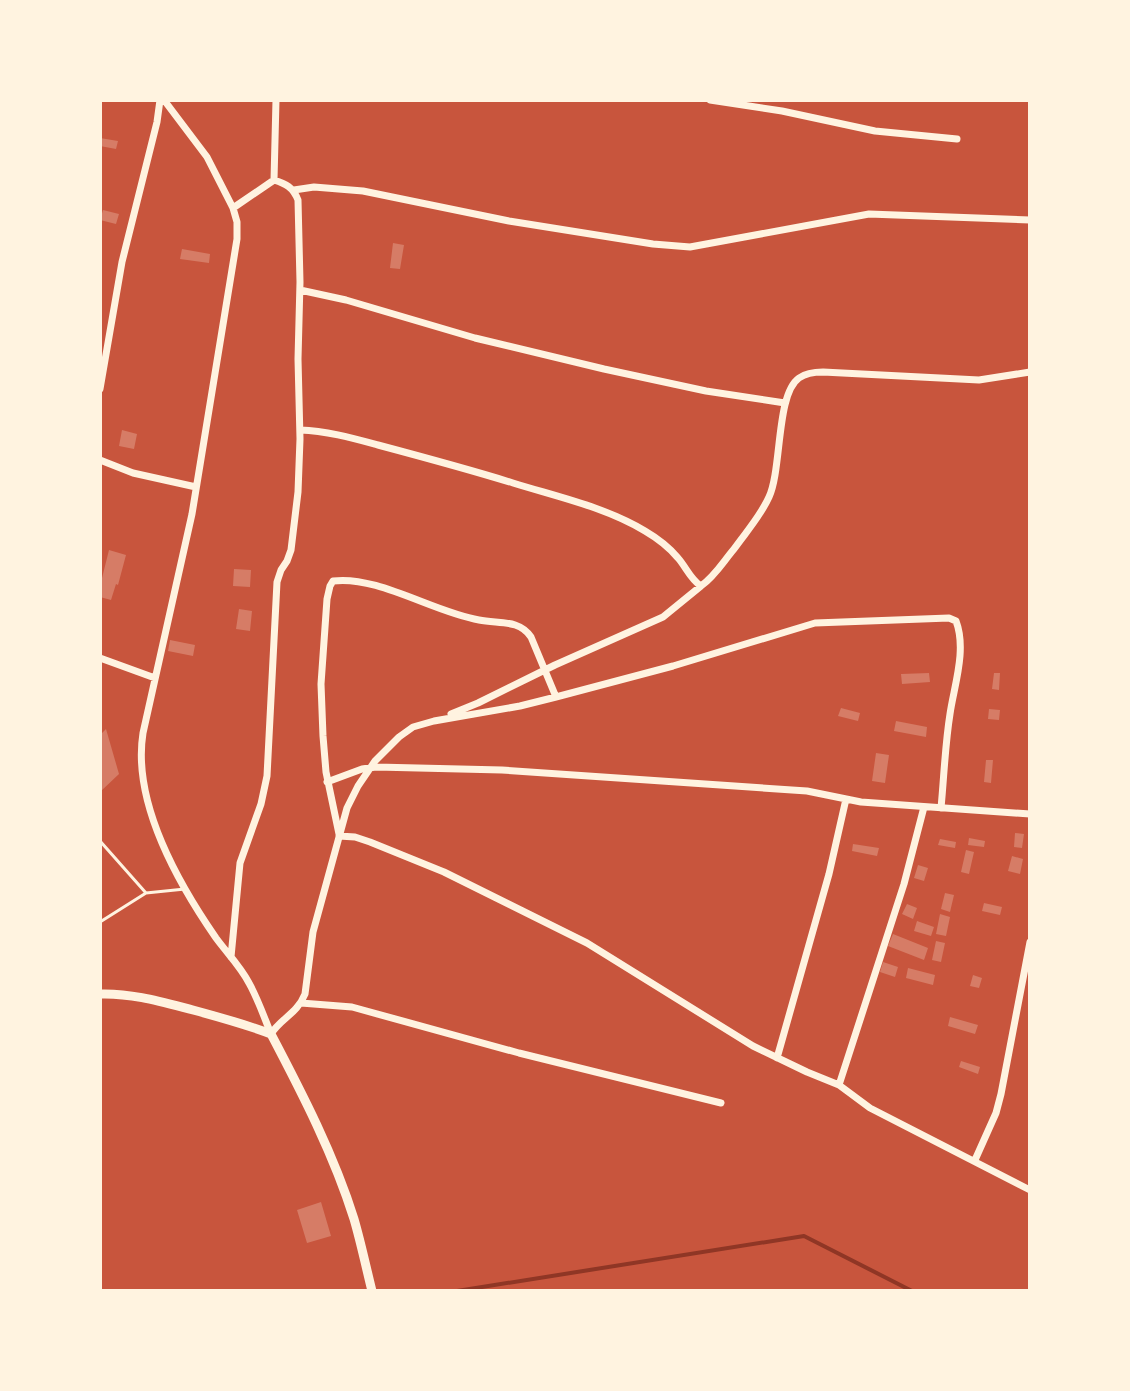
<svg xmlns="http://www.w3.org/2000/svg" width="1130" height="1391" font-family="Manrope,sans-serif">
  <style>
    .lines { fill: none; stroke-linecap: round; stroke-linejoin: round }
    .stream { stroke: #8f3625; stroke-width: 4 }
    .building { fill: #d67c66 }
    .service { stroke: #fff3e0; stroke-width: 3 }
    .minor { stroke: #fff3e0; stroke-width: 7 }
    .secondary { stroke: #fff3e0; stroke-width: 9 }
  </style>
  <rect width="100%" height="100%" fill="#c8553d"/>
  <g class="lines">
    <path class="stream" d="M 457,1291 L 804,1236 L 912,1291"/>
  </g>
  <path class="building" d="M 100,138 L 118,141 L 116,149 L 100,146 Z
    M 103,210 L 119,214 L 116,224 L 100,220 Z
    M 393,243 L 404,245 L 400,269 L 390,268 Z
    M 182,249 L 210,254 L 209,263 L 180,259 Z
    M 122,430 L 137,434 L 134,449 L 119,446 Z
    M 109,550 L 126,555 L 118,585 L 116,584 L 111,600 L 100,597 L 100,586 Z
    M 234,569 L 251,570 L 250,587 L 233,586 Z
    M 239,609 L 252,611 L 250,631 L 236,629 Z
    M 170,640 L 195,645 L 193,656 L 168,651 Z
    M 929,673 L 930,682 L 902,684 L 901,674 Z
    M 994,673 L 1000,673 L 999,690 L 992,689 Z
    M 841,708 L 860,713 L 858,721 L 838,716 Z
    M 989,709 L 1000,710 L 999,720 L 988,719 Z
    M 896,721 L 927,727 L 926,737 L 894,731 Z
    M 106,729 L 119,774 L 100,792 L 100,735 Z
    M 876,753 L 889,755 L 885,783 L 872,781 Z
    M 986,760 L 993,760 L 991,783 L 984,782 Z
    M 1015,833 L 1024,834 L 1022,848 L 1014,847 Z
    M 969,838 L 985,841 L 984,847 L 968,845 Z
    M 940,839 L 956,842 L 955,848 L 938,845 Z
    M 853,844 L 879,848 L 877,856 L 852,851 Z
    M 966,850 L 974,852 L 969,874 L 961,872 Z
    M 1012,856 L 1023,859 L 1020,874 L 1008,871 Z
    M 918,865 L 928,868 L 924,881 L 914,878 Z
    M 945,893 L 954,895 L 950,912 L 941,909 Z
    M 984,903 L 1002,907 L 1000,915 L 982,911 Z
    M 907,904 L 917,908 L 913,919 L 902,914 Z
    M 940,914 L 950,917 L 946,936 L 936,934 Z
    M 917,921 L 934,927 L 931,936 L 914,931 Z
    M 893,934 L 928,948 L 924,960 L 888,946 Z
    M 936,941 L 945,943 L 941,962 L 932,960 Z
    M 883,962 L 898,967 L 895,977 L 880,972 Z
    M 908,968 L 935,975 L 933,985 L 906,978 Z
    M 973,975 L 982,978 L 979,988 L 970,986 Z
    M 950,1017 L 978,1025 L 975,1034 L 948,1026 Z
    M 961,1061 L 980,1067 L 978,1074 L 959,1067 Z
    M 321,1202 L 331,1236 L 307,1243 L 297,1210 Z"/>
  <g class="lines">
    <path class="service" d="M 100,841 L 146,893 L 185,889
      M 100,922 L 146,893"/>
    <path class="minor" d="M 164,100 L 207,157 L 233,208 L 237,222 L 237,239 L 192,514 L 143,733 C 132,802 178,883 216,938 C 227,953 240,966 249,983 C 258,999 264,1017 271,1034
      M 710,100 L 782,111 L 875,131 L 957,139
      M 274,180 L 276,100
      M 294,190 L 314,187 L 363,191 L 509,221 L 653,244 L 690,247 L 869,214 L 1030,220
      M 233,208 L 274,180
      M 300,290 L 346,300 L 475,338 L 604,369 L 706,391 L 785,403
      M 100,389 L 122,262 L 157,122 L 160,100
      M 300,430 C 327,431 352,438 378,445 C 423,457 468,469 513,483 C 558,497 605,507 645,531 C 657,538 669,547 678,558 C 686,567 691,580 701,586 C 715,576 723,562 734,549 C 746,532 760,517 769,497 C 782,469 776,394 799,378 C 806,373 815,372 823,372 L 979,380 L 1030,372
      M 100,460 L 133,473 L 196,487
      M 100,658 L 155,678
      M 451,714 L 478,703 L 555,665 L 663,617 L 701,586
      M 327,782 L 362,769 L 376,767 L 502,770 L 807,791 L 861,802 L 1030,814
      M 339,834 L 326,772 L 323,736 L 321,684 L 327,599 L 330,586 L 333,581 C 377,575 435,613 479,620 C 499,624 519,619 531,637 L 556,697
      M 339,836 L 355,837 L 370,842 L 444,872 L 587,943 L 753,1046 L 807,1072 L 839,1085 L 870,1108 L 1030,1190
      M 231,957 L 240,863 L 261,804 L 267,776 L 277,582 L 281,570 L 287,561 L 291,550 L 298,492 L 300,439 L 298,359 L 300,282 L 298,200 C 293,187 286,184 274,180
      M 301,1003 L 352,1007 L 519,1053 L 721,1103
      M 271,1034 C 281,1018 297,1014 305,994 L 313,932 L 347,808 L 358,786 L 375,761 L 399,737 L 413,727 L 434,721 L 520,706 L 556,697 L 673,666 L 815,623 L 949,618 L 956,621 C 967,650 954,686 950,714 C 945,745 944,777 941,808
      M 777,1058 L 829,874 L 846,799
      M 839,1085 L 904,884 L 924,807
      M 975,1160 L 996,1113 L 1001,1094 L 1030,942"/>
    <path class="secondary" d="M 100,994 C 132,993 162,1002 193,1010 C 219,1017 245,1024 271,1034 C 302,1093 334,1155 354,1219 C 361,1243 366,1267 372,1291"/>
  </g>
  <rect width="1130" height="1391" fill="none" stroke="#fff3e0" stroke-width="204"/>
</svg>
